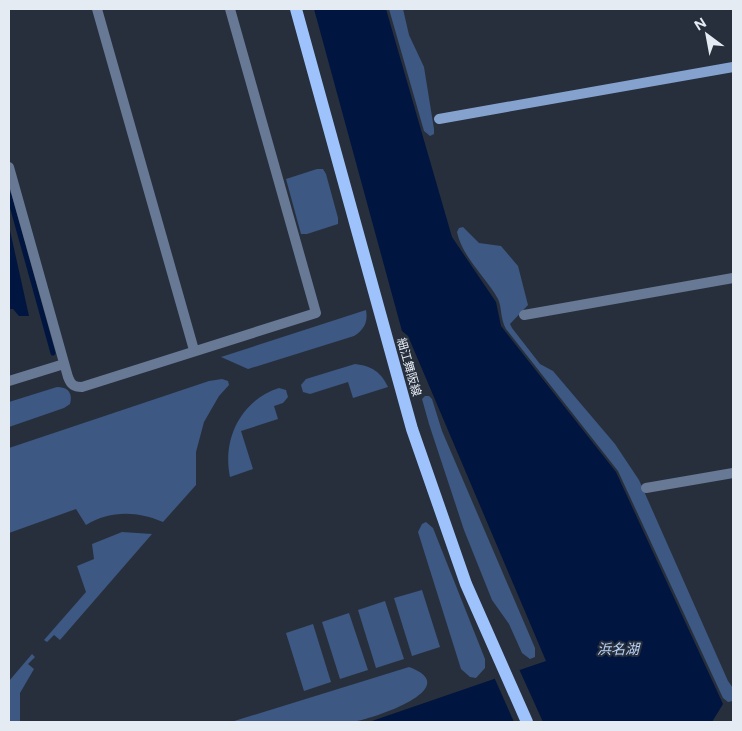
<svg xmlns="http://www.w3.org/2000/svg" width="742" height="731" font-family="Figtree,'Noto Sans JP',sans-serif">
  <style>
    .green { fill: #3d5882 }
    .water { fill: #00153f }
    .pier { fill: #272f3c }
    .lines { fill: none; stroke-linecap: round; stroke-linejoin: round }
    .stream { stroke: #00153f; stroke-width: 5 }
    .street { stroke: #677995; stroke-width: 10 }
    .secondary { stroke: #85a2cf; stroke-width: 10 }
    .primary { stroke: #9dc2fc; stroke-width: 12 }
    .labels { text-anchor: middle; stroke-width: 4; stroke-linejoin: round; paint-order: stroke }
    .street-label { font-size: 12px; fill: #e5ebf3; stroke: #272f3c }
    .water-label { font-size: 14px; font-style: italic; fill: #bbd2f6; stroke: #272f3c }
  </style>
  <rect width="100%" height="100%" fill="#272f3c"/>
  <path class="green" d="M 389,9 L 403,9 L 409,35 L 424,67 L 434,129 L 434,134 L 430,136 L 424,131 Z
    M 317,169 L 323,169 L 326,174 L 338,218 L 338,224 L 307,234 L 301,234 L 286,179 Z
    M 463,227 L 479,243 L 501,246 L 518,266 L 528,305 L 510,324 L 512,328 L 540,364 L 553,371 L 615,444 L 639,480 L 728,681 L 733,688 L 733,701 L 728,702 L 723,698 L 618,471 L 506,329 C 500,318 502,307 498,299 C 486,277 462,257 457,232 L 459,228 Z
    M 366,310 C 368,321 365,329 354,336 L 248,369 L 221,357 Z
    M 355,364 C 372,366 381,372 388,387 L 353,398 L 348,382 L 310,394 L 303,392 L 301,385 L 306,379 Z
    M 222,379 L 228,381 L 229,385 L 219,396 L 204,422 L 196,452 L 196,485 L 163,522 C 138,511 110,510 86,525 L 76,509 L 9,533 L 9,448 L 209,381 Z
    M 57,387 C 68,387 73,393 70,404 L 64,408 L 9,427 L 9,402 Z
    M 279,388 L 286,390 L 288,397 L 283,403 L 274,406 L 278,419 L 241,431 L 253,469 L 230,477 C 222,439 241,400 279,388 Z
    M 425,396 L 429,396 L 432,399 L 442,431 L 535,648 L 535,657 L 530,659 L 522,653 L 509,624 L 492,600 L 464,530 L 429,424 L 422,399 Z
    M 426,522 L 433,528 L 485,659 L 485,668 L 476,678 L 470,677 L 461,669 L 418,532 L 422,524 Z
    M 122,532 L 152,534 L 60,640 L 54,635 L 47,642 L 44,640 L 86,592 L 77,566 L 94,559 L 92,544 Z
    M 422,590 L 440,647 L 412,656 L 394,598 Z
    M 385,601 L 404,659 L 376,668 L 358,610 Z
    M 349,613 L 368,670 L 340,679 L 322,622 Z
    M 313,624 L 331,682 L 304,691 L 286,633 Z
    M 32,654 L 35,657 L 28,664 L 34,669 L 20,693 L 20,722 L 9,722 L 9,681 Z
    M 409,667 C 467,688 370,720 351,722 C 339,724 325,722 312,722 C 285,722 258,722 231,722 Z"/>
  <path class="water" d="M 314,9 L 386,9 L 452,237 L 496,302 L 501,326 L 616,472 L 723,704 L 712,722 L 369,722 L 546,661 L 408,336 L 402,331 Z
    M 9,226 L 29,316 L 19,316 L 13,309 L 9,309 Z"/>
  <path class="pier" d="M 519,669 L 543,722 L 514,722 L 494,677 Z"/>
  <g class="lines">
    <path class="stream" d="M 9,195 L 53,353"/>
    <path class="street" d="M 97,9 L 194,350
      M 9,167 L 68,377 C 71,385 74,387 82,387 L 316,313 L 230,9
      M 524,315 L 733,278
      M 9,381 L 64,364
      M 646,488 L 733,473"/>
    <path class="secondary" d="M 439,119 L 733,67"/>
    <path class="primary" d="M 296,9 L 412,429 L 466,584 L 527,722"/>
  </g>
  <g class="labels">
    <g class="street-label">
      <text transform="translate(409 367) rotate(74)" y="4">細江舞阪線</text>
    </g>
    <g class="water-label">
      <text x="618" y="654">浜名湖</text>
    </g>
  </g>
  <rect width="742" height="731" fill="none" stroke="#e5ebf3" stroke-width="20"/>
  <g transform="translate(707 35) rotate(328)" stroke="#272f3c" stroke-width="4" paint-order="stroke">
  <path d="M0-4L9 19L0 12L-9 19Z" fill="#e5ebf3"/>
  <text y="-8" font-size="14" font-weight="bold" text-anchor="middle" fill="#e5ebf3">N</text>
  </g>
</svg>
